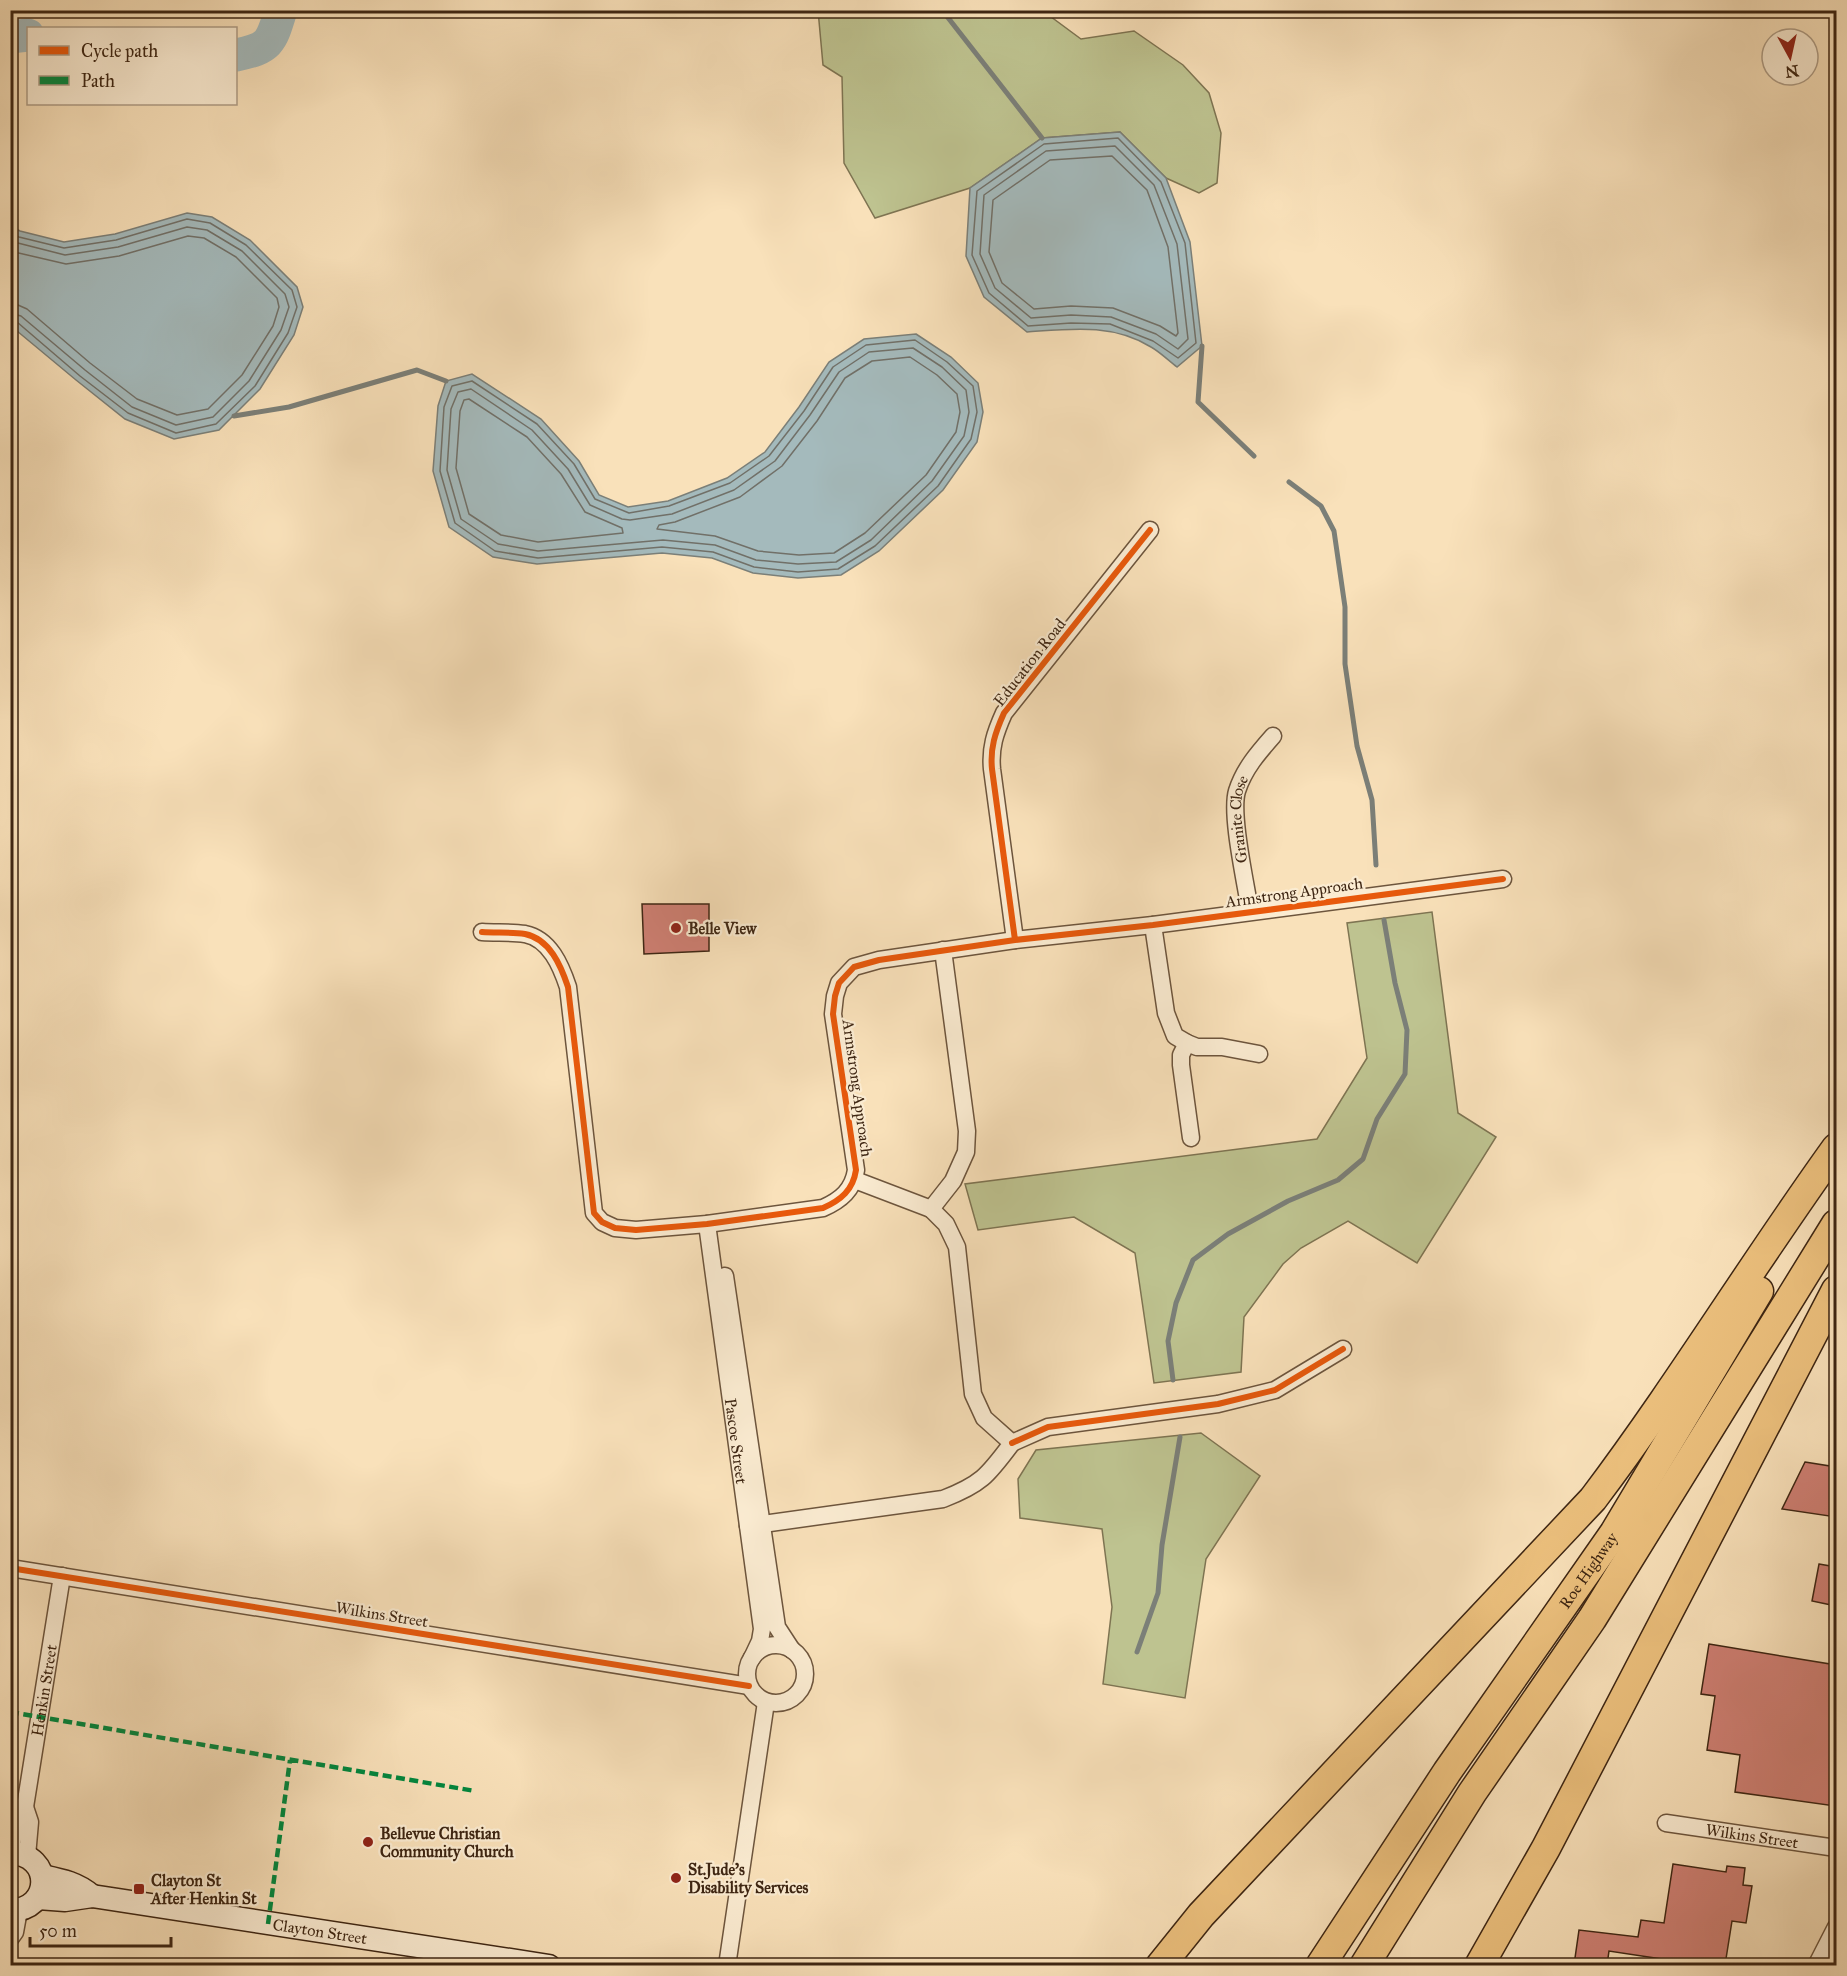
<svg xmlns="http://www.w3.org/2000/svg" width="1847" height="1976" font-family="'IM FELL Great Primer',serif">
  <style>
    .green { fill: #bec390; stroke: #7e7452; stroke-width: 1.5 }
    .water { fill: #a4babc; stroke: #7b7f78; stroke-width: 1.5 }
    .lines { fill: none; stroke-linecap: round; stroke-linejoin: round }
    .shore { stroke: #717068; stroke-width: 1.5 }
    .stream { stroke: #7b7f78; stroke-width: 5 }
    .river { stroke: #a4babc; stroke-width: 33 }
    .building { fill: #ce7f73; stroke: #3e2613; stroke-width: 1.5 }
    .street-casing { stroke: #6d553d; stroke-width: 19 }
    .secondary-casing { stroke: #3e2613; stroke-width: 25 }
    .highway-casing { stroke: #3e2613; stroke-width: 31 }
    .street { stroke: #fbecd2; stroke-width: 16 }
    .secondary { stroke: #fbecd2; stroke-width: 22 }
    .highway { stroke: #ecc07d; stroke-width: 28 }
    .quiet { stroke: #00873e; stroke-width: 4.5; stroke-dasharray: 9 4.5; stroke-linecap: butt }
    .cycleway-casing { stroke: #fbecd2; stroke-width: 10 }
    .cycleway { stroke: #e8590c; stroke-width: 6 }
    .poi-dot { fill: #8f2418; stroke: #fbecd2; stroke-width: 2 }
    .labels { text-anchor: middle; stroke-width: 4.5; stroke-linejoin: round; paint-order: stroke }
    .street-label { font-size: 16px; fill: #3e2613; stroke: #fbecd2 }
    .poi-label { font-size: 16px; font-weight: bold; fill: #3e2613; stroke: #fbecd2; text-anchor: start }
  </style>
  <rect width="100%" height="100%" fill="#f9e1ba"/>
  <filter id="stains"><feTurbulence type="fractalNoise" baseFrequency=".00333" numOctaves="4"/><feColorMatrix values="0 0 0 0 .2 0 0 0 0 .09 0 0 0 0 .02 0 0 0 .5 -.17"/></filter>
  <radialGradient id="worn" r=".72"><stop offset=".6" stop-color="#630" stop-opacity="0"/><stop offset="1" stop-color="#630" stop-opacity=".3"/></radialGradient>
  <path class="green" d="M 818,10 L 1043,11 L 1081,39 L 1134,31 L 1183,65 L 1209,93 L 1221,133 L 1217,183 L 1199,193 L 1166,178 L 1120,132 L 1042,138 L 970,188 L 875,218 L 844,163 L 842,77 L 823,65 Z
    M 1432,912 L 1458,1113 L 1496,1137 L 1417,1263 L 1348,1221 L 1301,1248 L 1283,1264 L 1244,1317 L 1241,1372 L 1154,1383 L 1135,1253 L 1074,1217 L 978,1230 L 965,1184 L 1317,1139 L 1367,1058 L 1347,923 Z
    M 1201,1433 L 1260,1476 L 1206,1559 L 1185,1698 L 1103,1684 L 1112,1607 L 1102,1529 L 1020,1518 L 1018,1479 L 1036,1450 Z"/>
  <path class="water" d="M 1120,132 L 1166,178 L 1190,242 L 1202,346 L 1177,367 C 1169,361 1160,352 1151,347 C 1112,323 1070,329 1027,332 L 984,297 L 966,256 L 970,188 L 1042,138 Z
    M 187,213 L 212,217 L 250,240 L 297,287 L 303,307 L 294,335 L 260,389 L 219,430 L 174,439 L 125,419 L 76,380 L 11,326 L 11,226 L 20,231 L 64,242 L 115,234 Z
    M 916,334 L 951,357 L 978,383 L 983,412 L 977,442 L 943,490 L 879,551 L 841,575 L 798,578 L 753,573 L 712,558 L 662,553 L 537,564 L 493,557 L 449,527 L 433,471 L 438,406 L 446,381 L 472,374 L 541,419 L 579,461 L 599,495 L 628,507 L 668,501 L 727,478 L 765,452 L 799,407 L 829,362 L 864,339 Z"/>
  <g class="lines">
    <path class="shore" d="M 1118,138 L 1161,182 L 1185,243 L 1196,343 L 1178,358 L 1153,341 L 1110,324 L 1071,323 L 1028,326 L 989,293 L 972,255 L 977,191 L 1044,144 Z
      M 1115,146 L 1154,185 L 1177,244 L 1188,339 L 1178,349 L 1156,334 L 1111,317 L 1071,315 L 1031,318 L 995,288 L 980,254 L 984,195 L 1046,151 Z
      M 1112,156 L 1147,190 L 1168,247 L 1178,333 L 1176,336 L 1160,326 L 1113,308 L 1071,306 L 1034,309 L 1002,283 L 989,252 L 993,200 L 1050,160 Z
      M 10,233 L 19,237 L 64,248 L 116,240 L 187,219 L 210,223 L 246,245 L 292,290 L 297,307 L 288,333 L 255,386 L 216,424 L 176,433 L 128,413 L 80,376 L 17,322 L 10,321
      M 10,241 L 65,255 L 118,247 L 187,227 L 207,230 L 242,251 L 285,294 L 289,307 L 281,330 L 249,381 L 213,417 L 176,425 L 132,407 L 85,370 L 21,316 L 10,313
      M 10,251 L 66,264 L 119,256 L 188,236 L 204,238 L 236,257 L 277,298 L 279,307 L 273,326 L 242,375 L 208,409 L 177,415 L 137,399 L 90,363 L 27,309 L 18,305 L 10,304
      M 915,340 L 947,362 L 973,386 L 977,412 L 971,439 L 938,486 L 875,546 L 838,569 L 798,572 L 754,567 L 713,552 L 662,547 L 538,558 L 495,551 L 455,523 L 440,471 L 444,407 L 452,386 L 472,381 L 537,424 L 574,464 L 595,499 L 629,513 L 669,506 L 730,483 L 769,456 L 804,411 L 833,367 L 866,345 Z
      M 913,348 L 942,367 L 966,390 L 969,412 L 964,436 L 932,481 L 871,540 L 836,562 L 798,564 L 756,560 L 715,545 L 663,540 L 538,551 L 498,544 L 461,519 L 447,470 L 451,409 L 458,392 L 471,389 L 532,430 L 568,469 L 590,505 L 622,519 L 630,520 L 672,514 L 734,490 L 775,461 L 810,415 L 839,372 L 869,352 Z
      M 910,357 L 937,375 L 957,394 L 960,412 L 956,432 L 926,475 L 865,533 L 834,553 L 799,555 L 758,551 L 715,536 L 657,529 L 659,525 L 675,522 L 740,497 L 782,466 L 817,421 L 845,378 L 872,361 Z
      M 469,399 L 527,437 L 561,474 L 585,512 L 622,528 L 623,533 L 538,542 L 501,535 L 469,514 L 456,468 L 460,411 L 464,400 Z"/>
    <path class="stream" d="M 942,10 L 1042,138
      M 1202,346 L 1198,402 L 1254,456
      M 234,416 L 289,407 L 417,370 L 446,381
      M 1289,482 L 1321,506 L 1334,531 L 1345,607 L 1345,664 L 1357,746 L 1372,800 L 1376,865
      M 1173,1380 L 1168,1341 L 1176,1303 L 1193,1260 L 1228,1234 L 1288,1201 L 1338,1180 L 1363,1159 L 1377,1119 L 1405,1074 L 1407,1030 L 1395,983 L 1384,920
      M 1137,1652 L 1158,1593 L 1162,1545 L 1180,1437"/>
    <path class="river" d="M 10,37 L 28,35
      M 236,55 C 270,48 271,43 281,10"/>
  </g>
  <path class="building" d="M 642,904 L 709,904 L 709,951 L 644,954 Z
    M 1805,1462 L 1836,1467 L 1836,1517 L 1782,1509 Z
    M 1819,1564 L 1836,1567 L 1836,1606 L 1812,1601 Z
    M 1709,1644 L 1836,1665 L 1836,1795 L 1835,1806 L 1735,1792 L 1740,1755 L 1707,1750 L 1715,1696 L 1701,1694 Z
    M 1673,1864 L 1726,1872 L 1727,1866 L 1745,1868 L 1743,1885 L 1752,1886 L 1746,1923 L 1732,1921 L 1725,1965 L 1688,1965 L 1688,1963 L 1609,1951 L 1607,1965 L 1574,1965 L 1579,1930 L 1638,1937 L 1641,1920 L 1664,1923 Z"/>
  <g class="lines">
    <g class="street-casing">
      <g id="street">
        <path id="s1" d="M 1250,911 C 1246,884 1230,814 1237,791 C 1244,769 1258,753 1273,736"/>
        <path d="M 1153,925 L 1166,1013 L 1175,1036 L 1187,1043 L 1197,1047 L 1222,1047 L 1259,1054"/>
        <path d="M 482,932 C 496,933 511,932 525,934 C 550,939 561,966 568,987 L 594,1213 L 602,1222 L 615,1228 L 636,1230 L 707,1224 L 823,1208 C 841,1200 853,1190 856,1170 L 833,1014 L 835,996 L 839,983 L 854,967 L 879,960 L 1015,940 L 1153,925 L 1503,879"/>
        <path d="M 1015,940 L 992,769 C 990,748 995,733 1004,713 L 1150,530"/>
        <path d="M 1187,1043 L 1181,1055 L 1181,1065 L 1191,1138"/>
        <path d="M 855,1180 L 931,1209 L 953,1181 L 966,1152 L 967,1131 L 943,950"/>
        <path id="s2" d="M 707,1224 L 762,1629 L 760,1641 L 752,1658"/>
        <path d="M 725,1276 L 777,1627 L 792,1650"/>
        <path d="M 1012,1443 L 1048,1427 L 1218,1404 L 1275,1390 L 1343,1349"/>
        <path d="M 748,1526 L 943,1499 C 982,1484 988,1475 1012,1443 L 984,1418 L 973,1394 L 957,1247 L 946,1224 L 931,1209"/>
        <path d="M 10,1568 L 749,1686"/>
        <circle cx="776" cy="1674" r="29"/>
        <path d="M 25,1807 L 30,1822 L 27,1856"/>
        <path id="s3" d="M 1666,1823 L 1836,1848"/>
        <path id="s4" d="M 10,1850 L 18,1820 L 25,1807 L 62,1576"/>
        <path d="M 10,1939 L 15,1932 L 19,1910"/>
        <path d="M 727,1966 L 766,1702"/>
        <path d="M 1816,1966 L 1836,1927"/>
      </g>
    </g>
    <g class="secondary-casing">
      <g id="secondary">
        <path d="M 10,1853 C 54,1854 52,1911 10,1910"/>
        <path d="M 42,1876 C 61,1880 77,1883 92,1896"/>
        <path id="s5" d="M 38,1898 L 65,1900 L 92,1896 L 549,1966"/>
      </g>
    </g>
    <g class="highway-casing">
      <g id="highway">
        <path d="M 1160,1966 L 1201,1915 L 1593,1499 C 1679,1385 1753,1263 1836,1148"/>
        <path id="s6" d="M 1320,1966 L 1447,1772 L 1614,1533 L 1759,1291"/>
        <path d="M 1364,1966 L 1472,1793 L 1592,1619 L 1836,1224"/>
        <path d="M 1479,1966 L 1546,1848 L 1836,1290"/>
      </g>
    </g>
    <use href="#street" class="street"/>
    <use href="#secondary" class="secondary"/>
    <use href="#highway" class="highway"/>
    <path class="quiet" d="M 10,1712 L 475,1791
      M 268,1924 L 290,1760"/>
    <g class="cycleway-casing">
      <path id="cycleway" d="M 482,932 C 496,933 511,932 525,934 C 550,939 561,966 568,987 L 594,1213 L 602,1222 L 615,1228 L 636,1230 L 707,1224 L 823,1208 C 841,1200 853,1190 856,1170 L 833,1014 L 835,996 L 839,983 L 854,967 L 879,960 L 1015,940 L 1153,925 L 1503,879
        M 1015,940 L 992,769 C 990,748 995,733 1004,713 L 1150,530
        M 1012,1443 L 1048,1427 L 1218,1404 L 1275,1390 L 1343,1349
        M 10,1568 L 749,1686"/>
    </g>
    <use href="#cycleway" class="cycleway"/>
  </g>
  <g class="poi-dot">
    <circle cx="676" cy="928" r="6"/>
    <circle cx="368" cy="1842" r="6"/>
    <circle cx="676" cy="1878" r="6"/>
    <rect x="133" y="1883" width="12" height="12" rx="3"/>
  </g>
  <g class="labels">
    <g class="street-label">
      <text transform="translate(1029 662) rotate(-52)" y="6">Education Road</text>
      <text dy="6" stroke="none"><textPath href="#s1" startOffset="93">Granite Close</textPath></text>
      <text transform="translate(1294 892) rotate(-8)" y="6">Armstrong Approach</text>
      <text transform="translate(858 1088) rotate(82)" y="6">Armstrong Approach</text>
      <text dy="6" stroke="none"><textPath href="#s2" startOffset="219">Pascoe Street</textPath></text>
      <text dy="6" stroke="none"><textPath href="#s6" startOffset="478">Roe Highway</textPath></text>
      <text transform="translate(382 1614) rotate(9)" y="6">Wilkins Street</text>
      <text dy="6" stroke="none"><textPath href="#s4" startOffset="164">Henkin Street</textPath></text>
      <text dy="6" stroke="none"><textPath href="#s3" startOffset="87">Wilkins Street</textPath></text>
      <text dy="6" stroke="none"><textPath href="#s5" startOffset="285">Clayton Street</textPath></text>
    </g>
    <g class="poi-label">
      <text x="688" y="934">Belle View</text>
      <text x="380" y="1839">Bellevue Christian<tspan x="380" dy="18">Community Church</tspan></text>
      <text x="688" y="1875">St.Jude's<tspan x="688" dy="18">Disability Services</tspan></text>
      <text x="151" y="1886">Clayton St<tspan x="151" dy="18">After Henkin St</tspan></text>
    </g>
  </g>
  <rect width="1847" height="1976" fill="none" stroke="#f9e1ba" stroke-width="36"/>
  <rect x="12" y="12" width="1823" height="1952" fill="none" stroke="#3e2613" stroke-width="3"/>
  <rect x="18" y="18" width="1811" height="1940" fill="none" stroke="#3e2613" stroke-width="1.5"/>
  <rect x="27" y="27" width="210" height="78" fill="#fbecd2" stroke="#af9d86" stroke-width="1.5"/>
  <rect x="39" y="46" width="30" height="9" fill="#e8590c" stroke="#af9d86" stroke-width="1.5"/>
  <text x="81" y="57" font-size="18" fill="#3e2613">Cycle path</text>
  <rect x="39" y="76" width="30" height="9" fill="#00873e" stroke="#af9d86" stroke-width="1.5"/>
  <text x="81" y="87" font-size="18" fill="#3e2613">Path</text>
  <g transform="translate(1790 57) rotate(172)"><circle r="28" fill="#fbecd2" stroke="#af9d86" stroke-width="1.5"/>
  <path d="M0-4.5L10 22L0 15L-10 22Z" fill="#8f2418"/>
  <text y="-9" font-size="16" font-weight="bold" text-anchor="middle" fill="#3e2613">N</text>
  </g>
  <path d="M30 1937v9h141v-9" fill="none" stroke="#3e2613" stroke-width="3"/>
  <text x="39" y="1937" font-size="18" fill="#3e2613" stroke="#fbecd2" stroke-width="4.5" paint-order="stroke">50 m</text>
  <rect width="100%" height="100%" filter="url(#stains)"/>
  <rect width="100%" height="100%" fill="url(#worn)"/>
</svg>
